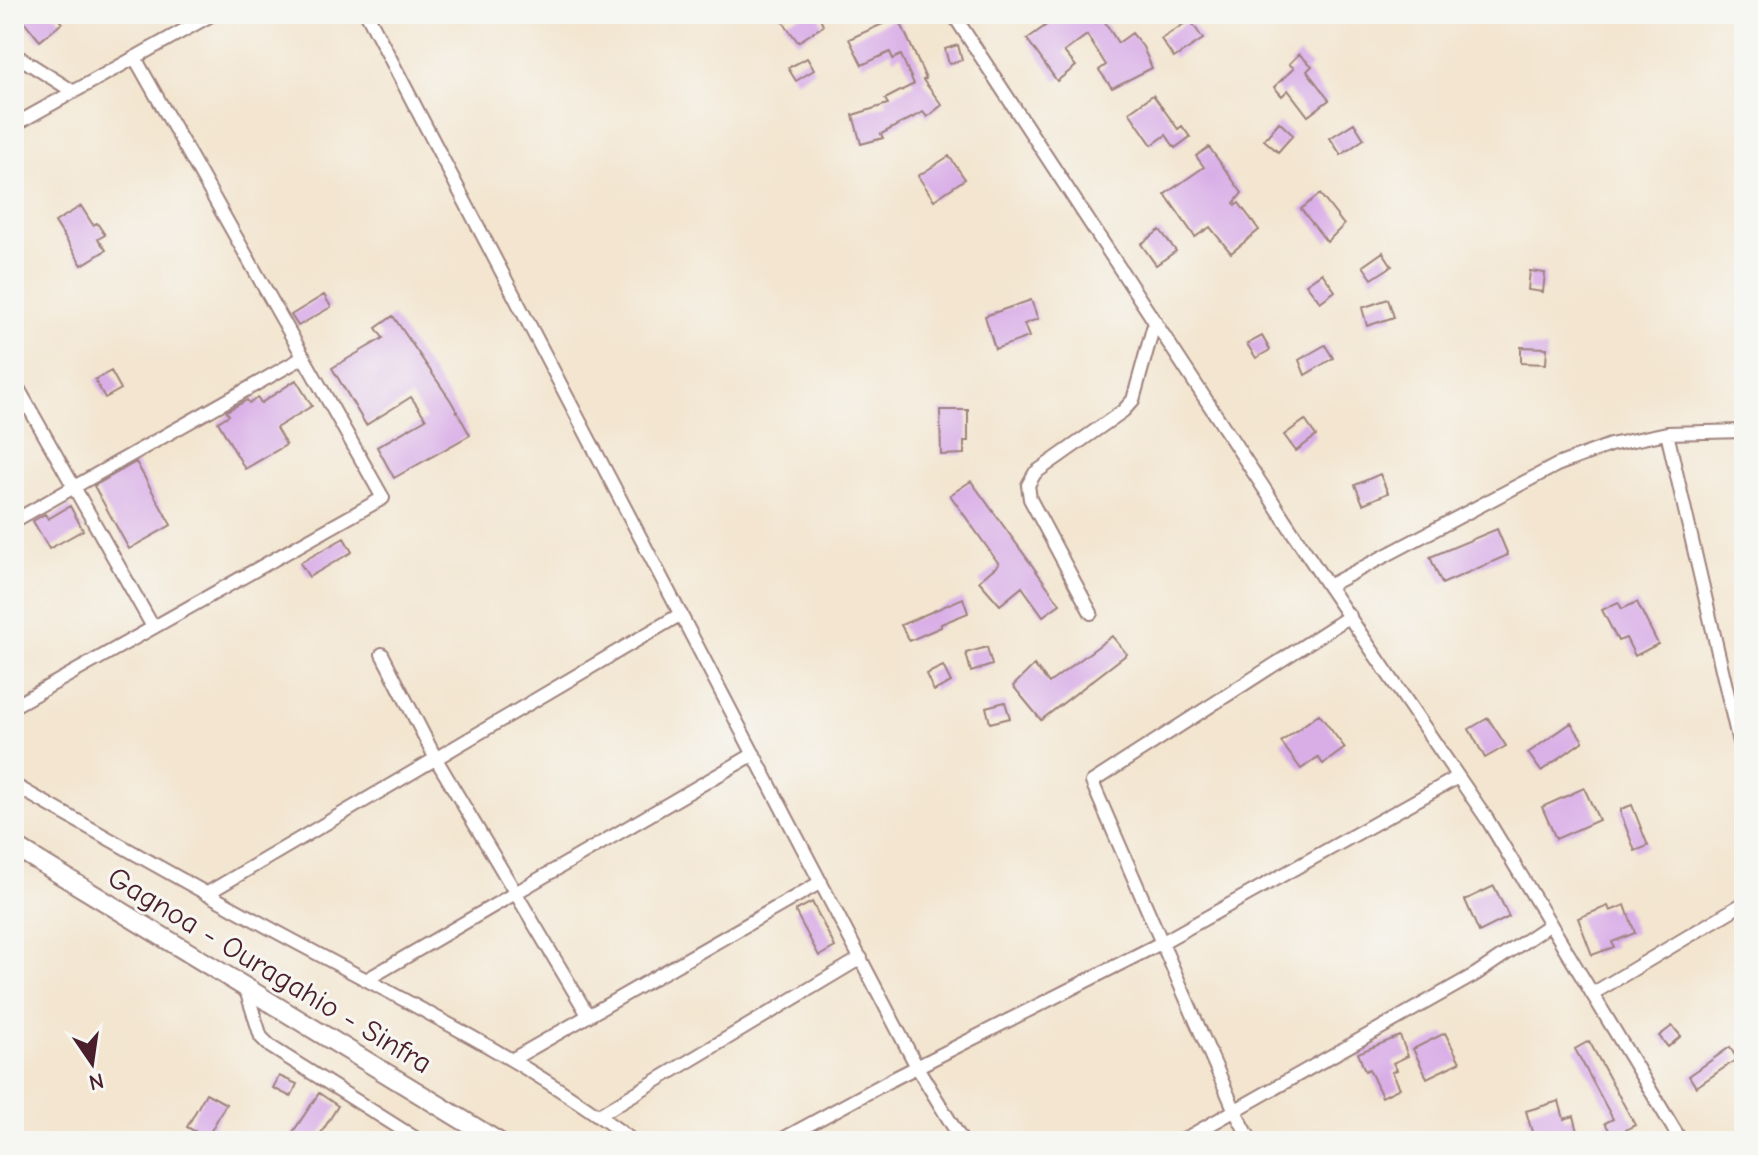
<svg xmlns="http://www.w3.org/2000/svg" width="1758" height="1155" font-family="'Comic Neue',sans-serif">
  <style>
    .building { fill: #d9aee7 }
    .lines { fill: none; stroke-linecap: round; stroke-linejoin: round }
    .minor-casing { stroke: #9e827d; stroke-width: 16 }
    .secondary-casing { stroke: #9e827d; stroke-width: 22 }
    .minor { stroke: #fff; stroke-width: 12 }
    .secondary { stroke: #fff; stroke-width: 18 }
    .labels { text-anchor: middle; stroke-width: 6; stroke-linejoin: round; paint-order: stroke }
    .street-label { font-size: 30px; fill: #4a1f2b; stroke: #f6f6f2 }
  </style>
  <rect width="100%" height="100%" fill="#f6f6f2"/>
  <filter id="ink" filterUnits="userSpaceOnUse"><feTurbulence type="fractalNoise" baseFrequency=".0125" numOctaves="2"/><feDisplacementMap in="SourceGraphic" scale="16" xChannelSelector="R" yChannelSelector="G"/><feConvolveMatrix kernelMatrix="1 2 1 2 8 2 1 2 1" color-interpolation-filters="sRGB"/></filter>
  <filter id="wash" filterUnits="userSpaceOnUse"><feTurbulence type="fractalNoise" baseFrequency=".006" numOctaves="4" result="noise"/><feDisplacementMap in="SourceGraphic" scale="32" xChannelSelector="R" yChannelSelector="G"/><feGaussianBlur stdDeviation="1.8" result="paint"/><feColorMatrix in="noise" values="0 0 0 0 0 0 0 0 0 0 0 0 0 0 0 0 0 1.4 0 .05"/><feComposite in="paint" operator="in"/></filter>
  <g filter="url(#wash)">
    <rect width="100%" height="100%" fill="#f3e5cf"/>
    <g id="blocks">
      <path class="building" d="M 18,14 L 55,14 L 62,23 L 40,41 Z
        M 806,14 L 819,14 L 823,26 L 798,42 L 783,22 Z
        M 1062,14 L 1100,14 L 1118,43 L 1132,33 L 1143,47 L 1152,68 L 1112,88 L 1099,70 L 1106,65 L 1087,35 L 1064,52 L 1076,66 L 1057,81 L 1027,39 Z
        M 898,17 L 926,79 L 923,80 L 942,105 L 927,117 L 923,112 L 881,134 L 883,138 L 861,144 L 853,115 L 888,104 L 885,99 L 914,84 L 901,55 L 893,59 L 890,52 L 862,65 L 849,39 Z
        M 1190,20 L 1203,39 L 1174,58 L 1161,39 Z
        M 958,45 L 962,60 L 949,64 L 945,49 Z
        M 1299,54 L 1312,66 L 1307,71 L 1329,100 L 1308,116 L 1288,90 L 1282,96 L 1274,87 L 1294,68 L 1289,64 Z
        M 807,58 L 814,70 L 796,81 L 788,68 Z
        M 1153,95 L 1178,129 L 1182,126 L 1190,137 L 1175,148 L 1166,135 L 1152,145 L 1129,112 Z
        M 1279,122 L 1293,135 L 1278,152 L 1264,140 Z
        M 1354,123 L 1364,139 L 1341,155 L 1330,138 Z
        M 1209,147 L 1242,193 L 1234,203 L 1236,205 L 1239,203 L 1259,230 L 1231,253 L 1210,227 L 1195,237 L 1165,194 L 1204,167 L 1196,156 Z
        M 949,156 L 965,179 L 934,200 L 918,176 Z
        M 1320,194 L 1344,225 L 1327,242 L 1301,209 Z
        M 81,206 L 93,225 L 97,223 L 105,235 L 98,239 L 106,250 L 82,265 L 55,222 Z
        M 1160,230 L 1176,251 L 1156,265 L 1141,244 Z
        M 1383,252 L 1392,266 L 1372,279 L 1363,266 Z
        M 1530,271 L 1545,273 L 1543,292 L 1528,290 Z
        M 1322,273 L 1335,291 L 1320,302 L 1306,284 Z
        M 324,295 L 331,307 L 298,326 L 291,315 Z
        M 1388,299 L 1394,317 L 1367,326 L 1362,308 Z
        M 1031,300 L 1038,319 L 1024,324 L 1029,337 L 995,349 L 985,316 Z
        M 393,316 L 451,401 L 470,435 L 394,478 L 377,447 L 426,419 L 411,397 L 366,425 L 332,368 L 383,338 L 376,328 Z
        M 1262,336 L 1270,350 L 1256,358 L 1247,344 Z
        M 1325,345 L 1333,358 L 1305,375 L 1299,360 Z
        M 1521,347 L 1547,348 L 1546,364 L 1521,363 Z
        M 111,371 L 121,389 L 105,398 L 95,380 Z
        M 296,380 L 312,406 L 276,428 L 286,445 L 245,469 L 218,422 L 229,415 L 226,411 L 247,400 L 249,403 L 258,398 L 261,403 Z
        M 940,410 L 968,410 L 968,441 L 964,441 L 964,454 L 941,455 Z
        M 1305,420 L 1316,436 L 1296,451 L 1284,435 Z
        M 136,462 L 171,525 L 129,549 L 94,486 Z
        M 1380,474 L 1388,493 L 1363,504 L 1355,485 Z
        M 971,481 L 1060,604 L 1043,616 L 1022,587 L 1000,605 L 979,581 L 999,564 L 950,495 Z
        M 70,506 L 83,530 L 49,549 L 33,521 L 45,514 L 48,519 Z
        M 1497,529 L 1508,555 L 1442,584 L 1430,557 Z
        M 344,538 L 352,552 L 309,577 L 300,563 Z
        M 963,598 L 968,613 L 941,624 L 941,627 L 909,641 L 901,625 Z
        M 1618,602 L 1622,609 L 1637,602 L 1658,644 L 1635,656 L 1626,638 L 1618,641 L 1602,610 Z
        M 1112,636 L 1127,654 L 1041,720 L 1013,686 L 1034,665 L 1049,683 Z
        M 987,647 L 992,665 L 971,672 L 966,653 Z
        M 943,666 L 951,682 L 934,691 L 926,674 Z
        M 1005,702 L 1010,718 L 990,723 L 986,707 Z
        M 1319,714 L 1345,748 L 1323,764 L 1318,757 L 1301,769 L 1281,742 Z
        M 1488,718 L 1506,746 L 1485,758 L 1469,729 Z
        M 1571,723 L 1583,741 L 1541,771 L 1528,753 Z
        M 1584,788 L 1599,820 L 1556,839 L 1542,807 Z
        M 1632,805 L 1648,846 L 1635,851 L 1621,814 L 1621,809 Z
        M 1494,886 L 1509,917 L 1479,932 L 1465,900 Z
        M 812,902 L 835,947 L 819,956 L 795,911 Z
        M 1625,905 L 1635,933 L 1612,942 L 1614,947 L 1592,955 L 1578,918 L 1608,906 L 1610,911 Z
        M 1672,1026 L 1681,1036 L 1668,1047 L 1659,1036 Z
        M 1445,1033 L 1460,1062 L 1427,1078 L 1413,1049 Z
        M 1400,1036 L 1408,1056 L 1393,1063 L 1397,1070 L 1392,1072 L 1400,1088 L 1382,1097 L 1369,1069 L 1365,1071 L 1358,1053 Z
        M 1589,1041 L 1635,1125 L 1613,1137 L 1605,1123 L 1613,1119 L 1575,1049 Z
        M 1730,1047 L 1737,1059 L 1696,1087 L 1689,1076 Z
        M 279,1076 L 297,1084 L 291,1097 L 273,1088 Z
        M 206,1093 L 226,1104 L 207,1138 L 187,1127 Z
        M 319,1093 L 338,1106 L 316,1141 L 287,1141 Z
        M 1559,1101 L 1564,1119 L 1574,1116 L 1578,1132 L 1556,1139 L 1554,1133 L 1534,1139 L 1526,1111 Z"/>
    </g>
  </g>
  <g filter="url(#ink)">
    <use href="#blocks" fill-opacity="0" stroke="#9e827d" stroke-width="2"/>
    <g class="lines">
      <g class="minor-casing">
        <path id="minor" d="M 367,14 L 917,1067 L 962,1141
          M 953,14 L 1328,586 L 1487,819 L 1681,1141
          M 14,54 L 74,92
          M 14,125 L 213,14
          M 14,381 L 153,627
          M 1667,433 L 1744,764
          M 14,521 L 304,357
          M 1328,586 L 1557,465 L 1610,445 L 1667,433 L 1744,431
          M 1091,613 L 1030,499 L 1028,485 L 1035,473 L 1123,411 L 1133,400 L 1155,321
          M 382,654 L 436,759 L 588,1015
          M 14,706 L 383,498 L 135,58
          M 14,785 C 114,842 214,899 316,953 C 424,1011 535,1066 633,1141
          M 206,894 L 681,614
          M 366,980 L 754,754
          M 245,987 L 261,1037 L 271,1047 L 420,1141
          M 1592,994 L 1744,903
          M 513,1059 L 821,882
          M 599,1115 L 861,958
          M 779,1141 L 891,1080 L 1161,943 L 1458,777
          M 1181,1141 L 1476,974 L 1549,925
          M 1251,1141 L 1235,1111 L 1092,782 L 1350,616"/>
      </g>
      <g class="secondary-casing">
        <path id="secondary" d="M 14,846 L 497,1141"/>
      </g>
      <use href="#minor" class="minor"/>
      <use href="#secondary" class="secondary"/>
    </g>
  </g>
  <g class="labels">
    <g class="street-label">
      <text transform="translate(270 970) rotate(31)" y="10">Gagnoa - Ouragahio - Sinfra</text>
    </g>
  </g>
  <rect width="1758" height="1155" fill="none" stroke="#f6f6f2" stroke-width="48"/>
  <g transform="translate(92 1063) rotate(167)" stroke="#f6f6f2" stroke-width="6" paint-order="stroke">
  <path d="M0-6L14 30L0 20L-14 30Z" fill="#4a1f2b"/>
  <text y="-12" font-size="22" font-weight="bold" text-anchor="middle" fill="#4a1f2b">N</text>
  </g>
</svg>
